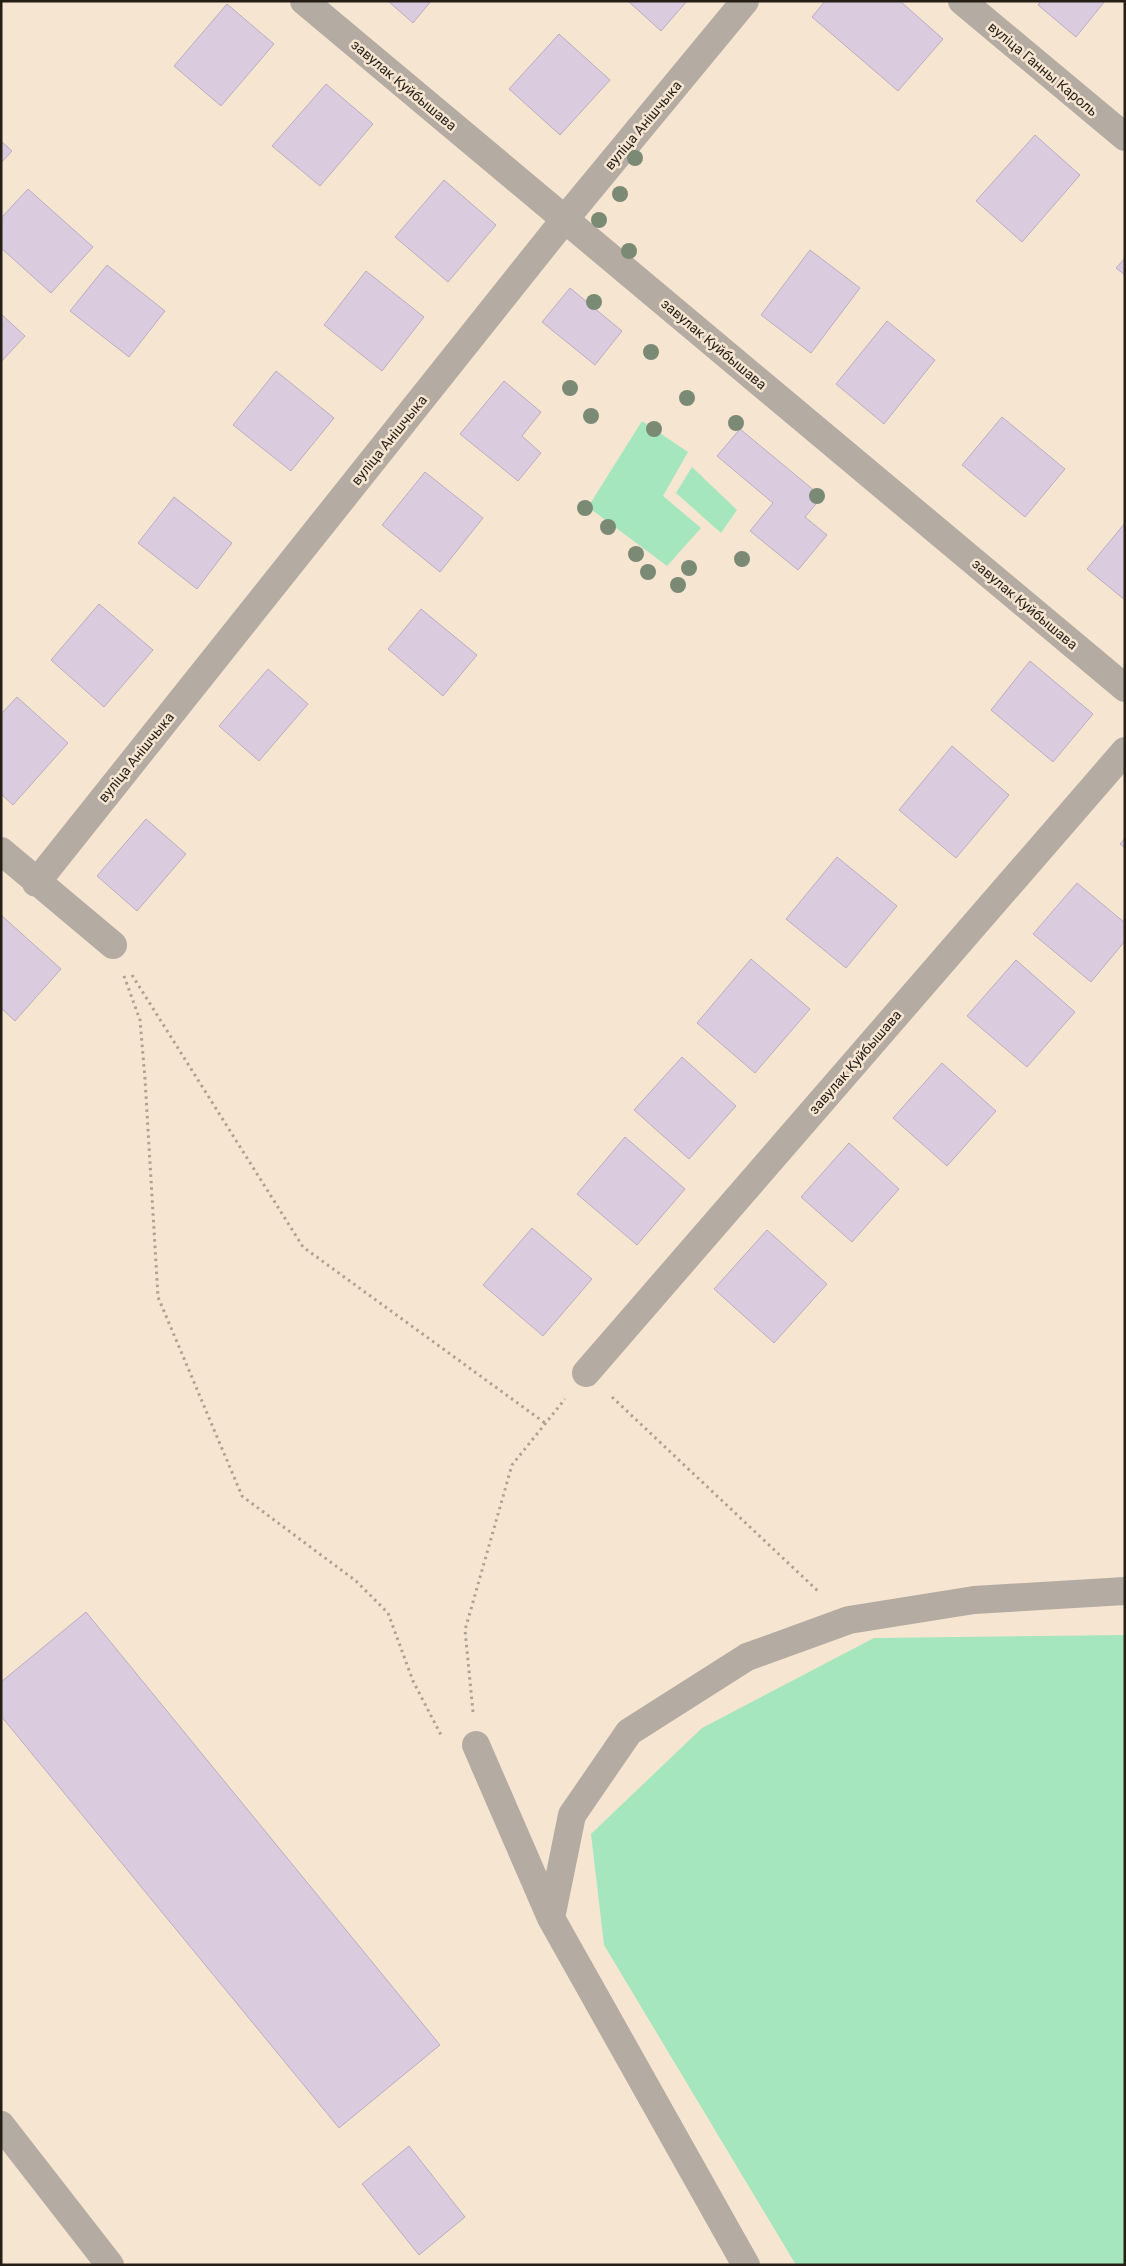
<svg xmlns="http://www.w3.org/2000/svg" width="1126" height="2266" font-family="Roboto,sans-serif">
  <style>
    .green { fill: #a5e6be }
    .building { fill: #dbcbdf; stroke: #bcacc0 }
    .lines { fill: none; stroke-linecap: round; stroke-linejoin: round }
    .path { stroke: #afa292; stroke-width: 3; stroke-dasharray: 2.5 4; stroke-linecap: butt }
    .minor { stroke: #b4aca3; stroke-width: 28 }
    .tree { fill: #7b8a75 }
    .labels { text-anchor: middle; stroke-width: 5; stroke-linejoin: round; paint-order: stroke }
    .street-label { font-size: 14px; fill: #241e17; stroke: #f6e6d1 }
  </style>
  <rect width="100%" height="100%" fill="#f6e6d1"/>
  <path class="green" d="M 642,421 L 688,452 L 663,496 L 701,528 L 667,566 L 588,507 Z
    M 692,467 L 737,510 L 721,533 L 676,493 Z
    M 1125,1635 L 1125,2265 L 796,2265 L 604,1945 L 591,1834 L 702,1728 L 874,1638 Z"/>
  <path class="building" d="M 388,1 L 431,1 L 413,23 Z
    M 628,1 L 687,1 L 661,31 Z
    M 825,1 L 900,1 L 943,39 L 898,91 L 812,17 Z
    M 1041,1 L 1105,1 L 1076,37 L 1038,5 Z
    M 227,4 L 274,44 L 221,106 L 174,66 Z
    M 559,34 L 610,80 L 560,135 L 509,89 Z
    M 326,84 L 373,124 L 320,186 L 272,146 Z
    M 1035,135 L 1080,175 L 1022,242 L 976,201 Z
    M 1,141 L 12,151 L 1,163 Z
    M 444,180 L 496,225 L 448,282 L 395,237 Z
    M 28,189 L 93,247 L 51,293 L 1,248 L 1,218 Z
    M 810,250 L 860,288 L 811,353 L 761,315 Z
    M 1125,258 L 1125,275 L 1116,268 Z
    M 107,265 L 165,311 L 129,357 L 70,311 Z
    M 366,271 L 424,317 L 382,371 L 324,325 Z
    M 570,288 L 622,331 L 595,365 L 542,322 Z
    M 1,314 L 25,336 L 1,362 Z
    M 887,321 L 935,360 L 884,424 L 836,384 Z
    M 276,371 L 334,418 L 291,471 L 233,425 Z
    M 504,381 L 541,412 L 522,436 L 541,453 L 518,481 L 460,434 Z
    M 1002,417 L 1065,469 L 1025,517 L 962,465 Z
    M 740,429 L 822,497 L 805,517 L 827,535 L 798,570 L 750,531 L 773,503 L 717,456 Z
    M 425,472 L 483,518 L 440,572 L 382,525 Z
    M 174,497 L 232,543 L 197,589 L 138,543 Z
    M 1125,523 L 1125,600 L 1087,569 Z
    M 99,604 L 153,650 L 104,707 L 51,660 Z
    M 421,609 L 477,655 L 443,696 L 388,649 Z
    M 1030,661 L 1093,714 L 1053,762 L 991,710 Z
    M 268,669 L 308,704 L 259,761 L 219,726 Z
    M 17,697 L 68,743 L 13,805 L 1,794 L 1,714 Z
    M 952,746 L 1009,795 L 956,858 L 899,810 Z
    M 146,819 L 186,854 L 137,911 L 97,876 Z
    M 1125,838 L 1125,848 L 1120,844 Z
    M 837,857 L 897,906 L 846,968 L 786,919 Z
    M 1077,883 L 1125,923 L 1125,941 L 1091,982 L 1033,934 Z
    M 1,915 L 61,969 L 15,1021 L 1,1008 Z
    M 751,959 L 810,1009 L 755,1073 L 697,1023 Z
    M 1016,960 L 1075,1012 L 1027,1067 L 967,1016 Z
    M 682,1057 L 736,1106 L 689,1159 L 634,1110 Z
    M 942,1063 L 996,1111 L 947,1166 L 893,1118 Z
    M 625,1137 L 685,1189 L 637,1245 L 577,1194 Z
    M 849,1143 L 899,1189 L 852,1242 L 801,1197 Z
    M 532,1228 L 592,1279 L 543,1336 L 483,1285 Z
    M 767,1230 L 827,1284 L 774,1343 L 714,1289 Z
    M 86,1612 L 440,2045 L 339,2128 L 1,1716 L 1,1682 Z
    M 409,2146 L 465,2217 L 419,2255 L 362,2184 Z"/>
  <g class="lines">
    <path class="path" d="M 132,975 L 303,1247 L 545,1423
      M 124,976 L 140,1020 L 145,1079 L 158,1297 L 242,1496 L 356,1581 L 388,1613 L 413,1681 L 441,1735
      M 612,1397 L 820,1593
      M 473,1712 L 465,1630 L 512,1465 L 565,1399"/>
    <path class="minor" d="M 304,1 L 1125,688
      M 962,1 L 1125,137
      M 1,851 L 113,945
      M 36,883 L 565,219 L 745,1
      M 586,1373 L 1125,751
      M 476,1745 L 551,1918 L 746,2265
      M 551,1918 L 572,1815 L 629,1732 L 747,1657 L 849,1620 L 974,1600 L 1125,1591
      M 1,2125 L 110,2265"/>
  </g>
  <g class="tree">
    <circle cx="635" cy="158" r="8"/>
    <circle cx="620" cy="194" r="8"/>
    <circle cx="599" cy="220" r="8"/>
    <circle cx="629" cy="251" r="8"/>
    <circle cx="594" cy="302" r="8"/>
    <circle cx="651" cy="352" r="8"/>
    <circle cx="570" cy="388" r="8"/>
    <circle cx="687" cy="398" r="8"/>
    <circle cx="591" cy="416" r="8"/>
    <circle cx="736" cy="423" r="8"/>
    <circle cx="654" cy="429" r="8"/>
    <circle cx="817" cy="496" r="8"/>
    <circle cx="585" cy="508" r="8"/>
    <circle cx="608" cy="527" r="8"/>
    <circle cx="636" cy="554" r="8"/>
    <circle cx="742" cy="559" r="8"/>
    <circle cx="689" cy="568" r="8"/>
    <circle cx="648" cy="572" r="8"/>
    <circle cx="678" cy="585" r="8"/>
  </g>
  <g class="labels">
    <g class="street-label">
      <text transform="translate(1043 69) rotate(40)" y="5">вуліца Ганны Кароль</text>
      <text transform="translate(404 85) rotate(40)" y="5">завулак Куйбышава</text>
      <text transform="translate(643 125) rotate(-50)" y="5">вуліца Анішчыка</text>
      <text transform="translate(714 344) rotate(40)" y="5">завулак Куйбышава</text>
      <text transform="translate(389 440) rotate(-51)" y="5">вуліца Анішчыка</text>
      <text transform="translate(1025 604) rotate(40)" y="5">завулак Куйбышава</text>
      <text transform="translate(136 757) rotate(-51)" y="5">вуліца Анішчыка</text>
      <text transform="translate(855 1062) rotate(-49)" y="5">завулак Куйбышава</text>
    </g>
  </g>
  <rect width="1126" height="2266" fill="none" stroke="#241e17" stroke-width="5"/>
</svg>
